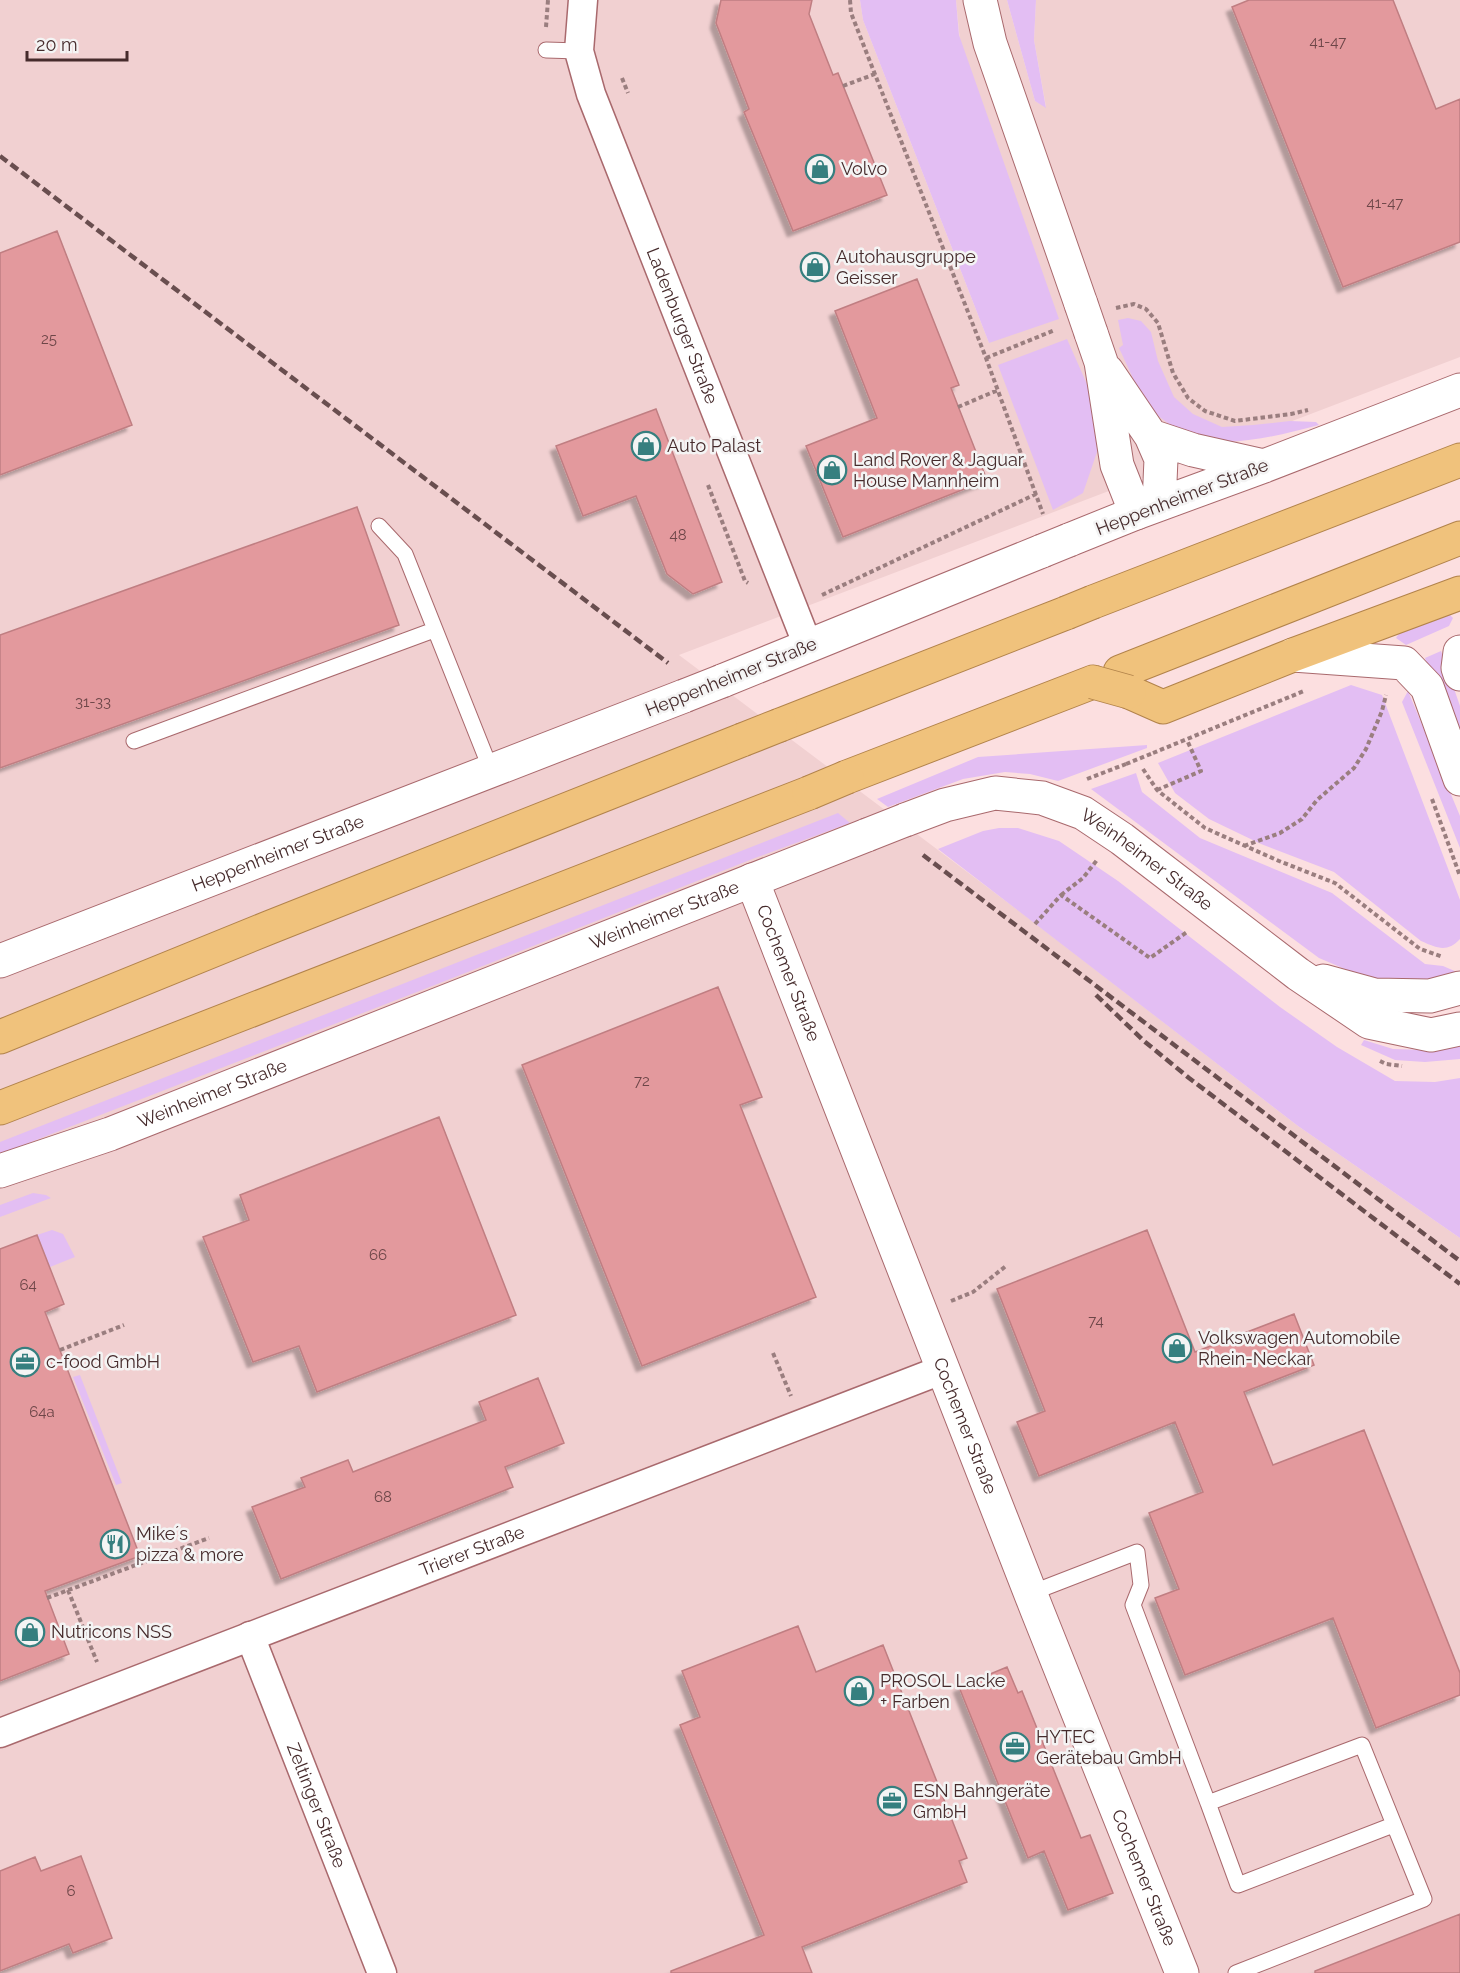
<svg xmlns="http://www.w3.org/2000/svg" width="1460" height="1973" font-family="Raleway,sans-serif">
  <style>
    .built { fill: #f1d0d1 }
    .green { fill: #e3bef3 }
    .building { fill: #e3999d; stroke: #c07e82; stroke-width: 1.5; filter: url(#shadow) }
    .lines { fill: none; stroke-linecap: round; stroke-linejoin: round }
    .service-casing { stroke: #a9696d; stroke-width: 17 }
    .minor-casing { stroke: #a9696d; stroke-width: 31 }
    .tertiary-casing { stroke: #a9696d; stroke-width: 35 }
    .secondary-casing { stroke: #a9696d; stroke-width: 35 }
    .trunk-casing { stroke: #b2834b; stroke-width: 35 }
    .path { stroke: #9a7e7f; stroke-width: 4; stroke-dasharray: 4.5 3; stroke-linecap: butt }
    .service { stroke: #fff; stroke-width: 15 }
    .minor { stroke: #fff; stroke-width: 28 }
    .tertiary { stroke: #fff; stroke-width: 33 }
    .secondary { stroke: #fff; stroke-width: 33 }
    .trunk { stroke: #f0c27c; stroke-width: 33 }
    .rail { stroke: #694e4f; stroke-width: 4.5; stroke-dasharray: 9 4.5; stroke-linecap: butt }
    .tertiary-bridge-casing { stroke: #a9696d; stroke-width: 35; stroke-linecap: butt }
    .secondary-bridge-casing { stroke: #a9696d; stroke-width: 35; stroke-linecap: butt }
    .trunk-bridge-casing { stroke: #b2834b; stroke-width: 35; stroke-linecap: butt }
    .path-bridge { stroke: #9a7e7f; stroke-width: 4; stroke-dasharray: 4.5 3; stroke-linecap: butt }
    .tertiary-bridge { stroke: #fff; stroke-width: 33 }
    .secondary-bridge { stroke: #fff; stroke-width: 33 }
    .trunk-bridge { stroke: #f0c27c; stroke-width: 33 }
    .labels { text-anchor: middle; stroke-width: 5; stroke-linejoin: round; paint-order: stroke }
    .number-label { font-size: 15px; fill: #6d4648 }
    .poi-label { font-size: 18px; fill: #462b2c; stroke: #f4f4f4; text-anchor: start }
    .street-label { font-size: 18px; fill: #462b2c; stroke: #f4f4f4 }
  </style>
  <defs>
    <filter id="shadow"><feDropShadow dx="-5.5" dy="5.5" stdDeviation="1.5" flood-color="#0004"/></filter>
  </defs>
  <rect width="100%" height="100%" fill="#fcdfe0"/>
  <path class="built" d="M 0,0 L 860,0 L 863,20 L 989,343 L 956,0 L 1007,0 L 1035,101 L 1046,107 L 1034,40 L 1036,0 L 1460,0 L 1460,357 L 679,655 L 1027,917 L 1298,1126 L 1460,1238 L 1460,1973 L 0,1973 Z"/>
  <path class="green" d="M 860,0 L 956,0 L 959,35 L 1059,319 L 989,343 L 863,20 Z
    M 1007,0 L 1036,0 L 1034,40 L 1046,108 L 1035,101 Z
    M 1128,318 L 1141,321 L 1151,332 L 1158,361 L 1174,397 L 1193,414 L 1222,427 L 1253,425 L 1290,421 L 1316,422 L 1319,425 C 1259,440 1201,459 1151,409 C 1141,399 1126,362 1119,348 L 1123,345 L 1118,320 Z
    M 1067,339 L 1094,400 L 1097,452 L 1083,493 L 1053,510 L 998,365 Z
    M 1448,613 L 1453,618 L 1449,626 L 1406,645 L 1396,638 L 1400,632 Z
    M 1441,651 L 1460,706 L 1460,749 L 1425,658 Z
    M 1351,685 L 1382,695 L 1460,900 L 1460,939 C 1447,953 1437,948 1421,941 L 1334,872 L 1261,844 L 1209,819 L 1175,793 L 1158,763 Z
    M 1408,691 L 1460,816 L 1460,848 L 1402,702 Z
    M 1147,745 L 1147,748 L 1058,781 L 1030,774 L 1005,772 L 963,779 L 888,807 L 877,799 L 978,757 Z
    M 1136,773 L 1142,792 L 1200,838 L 1332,893 L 1425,964 L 1443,966 L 1457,972 L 1419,981 L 1366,978 L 1319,958 L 1091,789 Z
    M 838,813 L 850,823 L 755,858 L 440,983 L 0,1154 L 0,1142 Z
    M 999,828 L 1018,828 L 1059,841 L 1118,881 L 1280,1007 L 1337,1047 L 1395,1081 L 1435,1082 L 1460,1078 L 1460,1238 L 1298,1126 L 938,849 L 983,831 Z
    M 1364,1040 L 1393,1049 L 1426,1050 L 1460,1046 L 1460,1059 L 1425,1062 L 1395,1060 L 1361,1045 Z
    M 33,1193 L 46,1195 L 51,1198 L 0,1217 L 0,1205 Z
    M 52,1230 L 63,1234 L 75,1257 L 50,1267 L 37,1235 Z
    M 80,1375 L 122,1483 L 116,1485 L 73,1377 Z"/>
  <path class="building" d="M 721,0 L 812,0 L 809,14 L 833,75 L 838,73 L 887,195 L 793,231 L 744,112 L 749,109 L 716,23 Z
    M 1249,0 L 1393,0 L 1436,109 L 1460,99 L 1460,242 L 1343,287 L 1232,7 Z
    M 57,231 L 132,425 L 0,475 L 0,253 Z
    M 917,279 L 959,385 L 951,388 L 987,480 L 843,537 L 806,446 L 877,418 L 835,311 Z
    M 656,409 L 722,582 L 693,594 L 667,574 L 636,496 L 583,516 L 556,446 Z
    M 357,507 L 399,625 L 0,768 L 0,635 Z
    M 718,987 L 762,1097 L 740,1105 L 816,1297 L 642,1366 L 522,1065 Z
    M 439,1117 L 516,1315 L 317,1392 L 299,1346 L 253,1362 L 203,1237 L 249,1220 L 240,1195 Z
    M 1147,1230 L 1195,1352 L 1294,1314 L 1314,1365 L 1244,1392 L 1273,1465 L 1364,1430 L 1460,1673 L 1460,1695 L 1376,1728 L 1333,1618 L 1185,1675 L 1155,1598 L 1179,1589 L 1149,1513 L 1203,1492 L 1175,1422 L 1039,1476 L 1017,1422 L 1045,1411 L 997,1289 Z
    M 37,1235 L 64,1304 L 45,1312 L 140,1556 L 45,1591 L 69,1654 L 0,1681 L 0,1249 Z
    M 538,1378 L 564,1443 L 505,1467 L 513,1487 L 281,1579 L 252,1507 L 305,1487 L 301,1478 L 348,1460 L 353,1472 L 486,1420 L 479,1402 Z
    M 798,1626 L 816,1672 L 883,1645 L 967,1858 L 959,1861 L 967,1882 L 802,1947 L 812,1973 L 671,1973 L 671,1971 L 764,1935 L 680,1725 L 700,1717 L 682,1671 Z
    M 1007,1667 L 1018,1693 L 1022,1691 L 1081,1838 L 1090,1835 L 1113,1893 L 1068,1910 L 1044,1851 L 1028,1858 L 959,1687 Z
    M 81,1856 L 112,1938 L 73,1953 L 69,1944 L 0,1971 L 0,1871 L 35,1857 L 41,1871 Z
    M 1460,1914 L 1460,1973 L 1315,1973 L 1315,1971 Z"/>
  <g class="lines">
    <g class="service-casing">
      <path id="service" d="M 546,50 L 579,51
        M 379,526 L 405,554 L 491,770
        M 134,741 L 434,630
        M 1031,1593 L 1137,1552 L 1141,1585 L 1133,1605 L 1208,1803 L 1362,1745 L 1424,1899 L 1236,1973
        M 1208,1803 L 1238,1885 L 1393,1825"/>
    </g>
    <g class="minor-casing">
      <g id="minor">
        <path id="s1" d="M 583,0 L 579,51 L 591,94 L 808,646"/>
        <path id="s2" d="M 250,1636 L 382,1973"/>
        <path id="s3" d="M 0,1733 L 944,1369"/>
      </g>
    </g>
    <g class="tertiary-casing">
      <g id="tertiary">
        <path d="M 1069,540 L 1136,513"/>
        <path d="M 1460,652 L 1458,668 L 1460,674"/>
        <path d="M 1293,655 L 1404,663 L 1427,687 L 1460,779"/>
        <path d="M 722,681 L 1042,551"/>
        <path id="s4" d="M 905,820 L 945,805 L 995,793 L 1042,798 L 1083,813 L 1122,839 L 1298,974 L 1369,1022 L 1431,1035 L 1460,1029"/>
        <path id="s5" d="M 752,880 L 1037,1610 L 1182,1973"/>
        <path id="s6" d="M 0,961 L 684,696"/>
        <path d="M 1323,981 L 1374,995 L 1430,996 L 1460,988"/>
        <path id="s7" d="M 0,1171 L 110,1134 L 867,835"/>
      </g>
    </g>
    <g class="secondary-casing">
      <path id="secondary" d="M 980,0 L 990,43 L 1081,304
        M 1091,333 L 1101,362 L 1117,465 L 1136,513 L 1264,466 L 1460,390
        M 1107,371 L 1151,436 L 1161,459 L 1159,504
        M 1151,436 L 1193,450 L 1264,466"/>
    </g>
    <g class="trunk-casing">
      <path id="trunk" d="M 1093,602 L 1460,460
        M 1120,672 L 1460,538
        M 1129,692 L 1163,707 L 1293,655 L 1460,593
        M 780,725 L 1066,613
        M 847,777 L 1093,682
        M 0,1037 L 268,928 L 742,740
        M 0,1108 L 809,793"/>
    </g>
    <path class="path" d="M 850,0 L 851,13 L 986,358 L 1043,514
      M 546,27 L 548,0
      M 622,78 L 628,93
      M 843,86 L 875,74
      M 1116,308 L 1134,304 L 1146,309 L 1158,323 L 1173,373 L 1188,398 L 1205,411 L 1235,421 L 1291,414 L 1308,410
      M 986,358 L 1055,330
      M 958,407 L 998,390
      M 708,485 L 745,581 L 748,583
      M 822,595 L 1036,494
      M 1153,753 L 1304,691
      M 1143,769 L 1157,790 L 1205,828 L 1279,861 L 1335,883 L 1420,949 L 1443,957
      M 1087,779 L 1126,764
      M 1157,790 L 1201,771 L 1187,740
      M 1432,799 L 1460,876
      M 1244,846 L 1280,833 L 1302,819 L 1317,800 L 1354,768 L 1366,749 L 1382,711 L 1386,695
      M 1061,895 L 1083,878 L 1097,860
      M 1035,924 L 1061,895 L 1150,958 L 1187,932
      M 1380,1061 L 1386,1064 L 1402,1066
      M 951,1301 L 973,1292 L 1006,1266
      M 60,1350 L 124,1325
      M 773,1353 L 791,1396
      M 68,1590 L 97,1662
      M 47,1598 L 209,1538"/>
    <use href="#service" class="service"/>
    <use href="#minor" class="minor"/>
    <use href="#tertiary" class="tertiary"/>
    <use href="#secondary" class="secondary"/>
    <use href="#trunk" class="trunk"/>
    <path class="rail" d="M 0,156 L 668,663
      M 923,855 L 1460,1261
      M 1096,995 L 1144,1041 L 1189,1078 L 1460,1284"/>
    <g class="tertiary-bridge-casing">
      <path id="tertiary-bridge" d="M 1042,551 L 1069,540
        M 684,696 L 722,681
        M 867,835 L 905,820"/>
    </g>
    <g class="secondary-bridge-casing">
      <path id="secondary-bridge" d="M 1081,304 L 1091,333"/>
    </g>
    <g class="trunk-bridge-casing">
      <path id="trunk-bridge" d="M 1066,613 L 1093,602
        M 1093,682 L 1129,692
        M 742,740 L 780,725
        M 809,793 L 847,777"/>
    </g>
    <path class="path-bridge" d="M 1126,764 L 1153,753"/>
    <use href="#tertiary-bridge" class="tertiary-bridge"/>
    <use href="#secondary-bridge" class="secondary-bridge"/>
    <use href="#trunk-bridge" class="trunk-bridge"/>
  </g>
  <defs>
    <g id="shop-ring" transform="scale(1.5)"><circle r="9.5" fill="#f4f4f4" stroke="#367f7f" stroke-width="1.5"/><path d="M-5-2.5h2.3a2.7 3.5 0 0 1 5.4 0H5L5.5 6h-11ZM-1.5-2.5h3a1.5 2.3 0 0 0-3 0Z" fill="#367f7f"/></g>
    <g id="office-ring" transform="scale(1.5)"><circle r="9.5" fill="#f4f4f4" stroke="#367f7f" stroke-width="1.5"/><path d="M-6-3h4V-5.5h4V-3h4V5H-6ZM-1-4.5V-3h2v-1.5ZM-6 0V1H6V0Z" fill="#367f7f"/></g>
    <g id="restaurant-ring" transform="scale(1.5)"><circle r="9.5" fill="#f4f4f4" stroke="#367f7f" stroke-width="1.5"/><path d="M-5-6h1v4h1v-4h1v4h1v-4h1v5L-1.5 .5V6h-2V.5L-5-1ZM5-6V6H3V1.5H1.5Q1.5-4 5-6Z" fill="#367f7f"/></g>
  </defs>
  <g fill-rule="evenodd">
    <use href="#shop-ring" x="820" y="169"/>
    <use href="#shop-ring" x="815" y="267"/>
    <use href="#shop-ring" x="646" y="446"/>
    <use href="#shop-ring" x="832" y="470"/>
    <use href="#shop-ring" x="1177" y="1348"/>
    <use href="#office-ring" x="25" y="1362"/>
    <use href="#restaurant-ring" x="115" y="1544"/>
    <use href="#shop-ring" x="30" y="1632"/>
    <use href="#shop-ring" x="859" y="1691"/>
    <use href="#office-ring" x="1015" y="1747"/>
    <use href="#office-ring" x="892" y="1801"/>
  </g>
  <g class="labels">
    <g class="number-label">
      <text x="1328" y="47">41-47</text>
      <text x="1385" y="208">41-47</text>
      <text x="49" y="344">25</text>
      <text x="678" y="540">48</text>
      <text x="93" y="707">31-33</text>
      <text x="642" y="1086">72</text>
      <text x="378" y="1260">66</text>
      <text x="28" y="1290">64</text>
      <text x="1096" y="1326">74</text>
      <text x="42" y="1417">64a</text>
      <text x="383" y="1502">68</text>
      <text x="71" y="1896">6</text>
    </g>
    <g class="poi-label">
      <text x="841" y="175">Volvo</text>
      <text x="836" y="263">Autohausgruppe<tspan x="836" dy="21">Geisser</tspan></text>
      <text x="667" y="452">Auto Palast</text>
      <text x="853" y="466">Land Rover &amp; Jaguar<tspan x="853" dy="21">House Mannheim</tspan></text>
      <text x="1198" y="1344">Volkswagen Automobile<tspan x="1198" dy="21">Rhein-Neckar</tspan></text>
      <text x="46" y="1368">c-food GmbH</text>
      <text x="136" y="1540">Mike´s<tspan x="136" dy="21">pizza &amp; more</tspan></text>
      <text x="51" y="1638">Nutricons NSS</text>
      <text x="880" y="1687">PROSOL Lacke<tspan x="880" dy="21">+ Farben</tspan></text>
      <text x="1036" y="1743">HYTEC<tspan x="1036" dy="21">Gerätebau GmbH</tspan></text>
      <text x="913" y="1797">ESN Bahngeräte<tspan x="913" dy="21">GmbH</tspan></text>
    </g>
    <g class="street-label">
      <text dy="6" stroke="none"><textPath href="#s1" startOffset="345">Ladenburger Straße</textPath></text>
      <text transform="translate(1182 497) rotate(-21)" y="6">Heppenheimer Straße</text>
      <text transform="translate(731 677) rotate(-22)" y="6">Heppenheimer Straße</text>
      <text dy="6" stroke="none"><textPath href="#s6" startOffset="298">Heppenheimer Straße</textPath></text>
      <text dy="6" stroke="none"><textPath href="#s4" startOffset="264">Weinheimer Straße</textPath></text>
      <text dy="6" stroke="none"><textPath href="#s7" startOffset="712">Weinheimer Straße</textPath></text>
      <text dy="6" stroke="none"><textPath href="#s5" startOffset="100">Cochemer Straße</textPath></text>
      <text dy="6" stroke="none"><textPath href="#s7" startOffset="226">Weinheimer Straße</textPath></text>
      <text dy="6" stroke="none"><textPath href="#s5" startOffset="586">Cochemer Straße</textPath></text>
      <text dy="6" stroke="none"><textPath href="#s3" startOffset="506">Trierer Straße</textPath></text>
      <text dy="6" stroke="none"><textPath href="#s2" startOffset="182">Zeltinger Straße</textPath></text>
      <text dy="6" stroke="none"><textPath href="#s5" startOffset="1072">Cochemer Straße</textPath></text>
    </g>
  </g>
  <path d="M27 51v9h100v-9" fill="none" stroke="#462b2c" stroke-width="3"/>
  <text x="36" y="51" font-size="18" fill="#462b2c" stroke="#f4f4f4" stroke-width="4.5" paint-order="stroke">20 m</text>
</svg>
